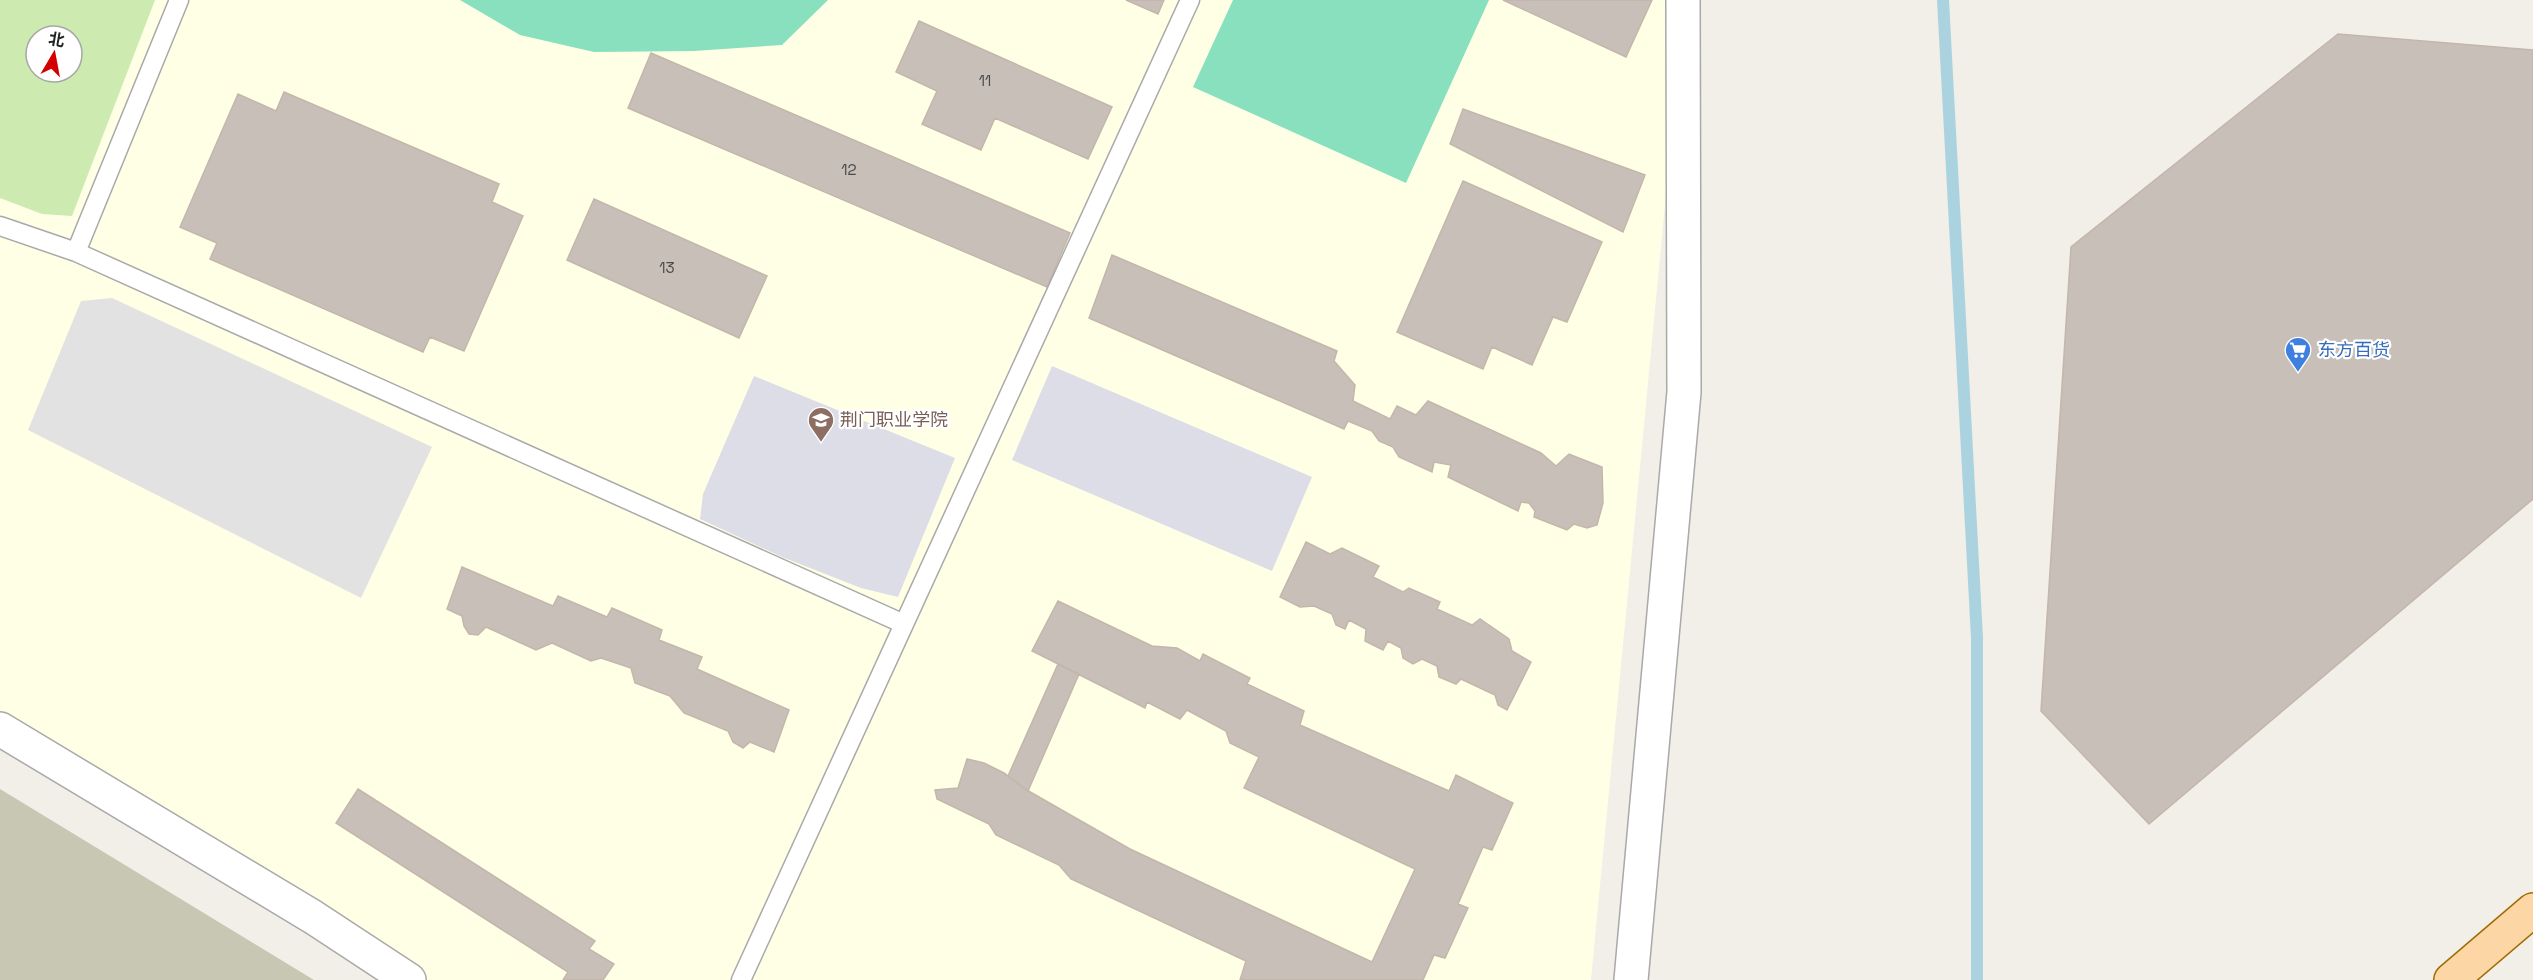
<svg xmlns="http://www.w3.org/2000/svg" width="2533" height="980" font-family="'Space Grotesk','Noto Sans SC',sans-serif">
  <style>
    .education { fill: #ffffe5; fill-rule: evenodd }
    .construction { fill: #c7c7b4 }
    .grass { fill: #cdebb0; fill-rule: evenodd }
    .pitch { fill: #88e0be }
    .parking { fill: #e2e2e2 }
    .plaza { fill: #dddde8 }
    .lines { fill: none; stroke-linecap: round; stroke-linejoin: round }
    .stream { stroke: #aad3df; stroke-width: 12 }
    .building { fill: #c7bfb8; stroke: #c4b6ab; stroke-width: 1.5 }
    .service-casing { stroke: #a9a9a9; stroke-width: 21 }
    .tertiary-casing { stroke: #a9a9a9; stroke-width: 36 }
    .primary-casing { stroke: #a06b00; stroke-width: 36 }
    .service { stroke: #fff; stroke-width: 18 }
    .tertiary { stroke: #fff; stroke-width: 33 }
    .primary { stroke: #fcd6a4; stroke-width: 33 }
    .labels { text-anchor: middle; stroke-width: 4.5; stroke-linejoin: round; paint-order: stroke }
    .number-label { font-size: 15px; fill: #4b4948 }
    .shop-label { font-size: 18px; fill: #366cbe; stroke: #fff; text-anchor: start }
    .education-label { font-size: 18px; fill: #785e54; stroke: #fff; text-anchor: start }
  </style>
  <rect width="100%" height="100%" fill="#f2efe9"/>
  <path class="education" d="M 0,0 L 1668,0 L 1670,152 L 1591,980 L 427,980 L 0,734 ZM 36,36 L 72,36 L 72,72 L 36,72 Z"/>
  <path class="construction" d="M 0,789 L 314,980 L 0,980 Z"/>
  <path class="grass" d="M 0,0 L 155,0 L 72,216 L 42,214 L 0,198 ZM 36,36 L 72,36 L 72,72 L 36,72 Z"/>
  <path class="pitch" d="M 460,0 L 828,0 L 782,45 L 694,51 L 594,52 L 520,35 Z
    M 1233,0 L 1489,0 L 1406,183 L 1193,87 Z"/>
  <path class="parking" d="M 112,298 L 432,447 L 361,598 L 28,430 L 81,301 Z"/>
  <path class="plaza" d="M 1052,366 L 1312,477 L 1272,571 L 1012,460 Z
    M 754,376 L 955,458 L 898,597 L 861,588 L 782,557 L 700,519 L 703,494 Z"/>
  <g class="lines">
    <path class="stream" d="M 1943,0 L 1977,638 L 1977,980"/>
  </g>
  <path class="building" d="M 1126,0 L 1164,0 L 1158,14 Z
    M 1503,0 L 1652,0 L 1626,57 Z
    M 919,21 L 1112,107 L 1088,159 L 995,118 L 981,150 L 922,124 L 937,91 L 896,72 Z
    M 2338,34 L 2533,50 L 2533,499 L 2149,824 L 2041,711 L 2071,247 Z
    M 651,53 L 1070,233 L 1047,287 L 628,108 Z
    M 284,92 L 499,184 L 492,202 L 523,216 L 464,351 L 430,337 L 423,352 L 210,259 L 217,243 L 180,227 L 238,94 L 276,111 Z
    M 1463,109 L 1645,175 L 1623,232 L 1450,144 Z
    M 1463,181 L 1602,242 L 1567,322 L 1553,317 L 1532,365 L 1492,347 L 1483,369 L 1397,332 Z
    M 594,199 L 767,276 L 739,338 L 567,260 Z
    M 1112,255 L 1337,351 L 1334,361 L 1355,385 L 1353,401 L 1390,419 L 1397,406 L 1416,415 L 1428,401 L 1541,453 L 1556,466 L 1569,454 L 1602,467 L 1603,503 L 1597,525 L 1587,528 L 1574,524 L 1567,530 L 1534,517 L 1535,511 L 1529,503 L 1521,502 L 1518,511 L 1448,477 L 1451,465 L 1434,462 L 1432,472 L 1399,457 L 1393,447 L 1379,441 L 1372,431 L 1348,421 L 1344,429 L 1089,318 Z
    M 1306,542 L 1330,554 L 1342,548 L 1379,566 L 1373,577 L 1403,592 L 1409,588 L 1440,602 L 1437,609 L 1472,625 L 1480,619 L 1509,639 L 1512,651 L 1531,662 L 1507,710 L 1498,705 L 1495,695 L 1461,679 L 1456,684 L 1439,677 L 1437,666 L 1422,659 L 1413,664 L 1403,658 L 1401,648 L 1388,641 L 1383,650 L 1365,641 L 1366,629 L 1349,620 L 1345,629 L 1336,625 L 1332,614 L 1314,606 L 1300,607 L 1280,597 Z
    M 462,567 L 553,606 L 558,596 L 607,617 L 612,608 L 662,630 L 659,640 L 702,657 L 697,669 L 789,710 L 774,752 L 750,742 L 743,748 L 733,742 L 728,731 L 684,713 L 670,696 L 635,683 L 631,668 L 601,658 L 591,661 L 552,643 L 536,650 L 486,627 L 478,635 L 469,634 L 464,626 L 462,616 L 447,609 Z
    M 1058,601 L 1152,646 L 1177,648 L 1200,661 L 1203,654 L 1250,678 L 1247,684 L 1304,711 L 1300,725 L 1449,791 L 1456,775 L 1513,803 L 1492,850 L 1483,847 L 1458,904 L 1468,908 L 1445,958 L 1434,955 L 1423,980 L 1240,980 L 1246,961 L 1071,879 L 1059,865 L 996,835 L 989,824 L 937,799 L 935,790 L 958,788 L 967,759 L 984,763 L 1004,773 L 1025,789 L 1130,849 L 1372,962 L 1415,869 L 1244,788 L 1259,757 L 1230,743 L 1226,731 L 1187,710 L 1180,719 L 1147,702 L 1145,708 L 1032,651 Z
    M 1058,664 L 1079,674 L 1028,791 L 1008,776 Z
    M 358,789 L 595,941 L 589,949 L 614,964 L 603,980 L 563,980 L 568,972 L 336,823 Z"/>
  <g class="lines">
    <g class="service-casing">
      <path id="service" d="M 0,226 L 76,252 L 904,624
        M 76,252 L 179,0
        M 741,980 L 1190,0"/>
    </g>
    <g class="tertiary-casing">
      <path id="tertiary" d="M 0,729 L 313,917 L 409,980
        M 1631,980 L 1684,392 L 1683,0"/>
    </g>
    <g class="primary-casing">
      <path id="primary" d="M 2451,980 L 2533,910"/>
    </g>
    <use href="#service" class="service"/>
    <use href="#tertiary" class="tertiary"/>
    <use href="#primary" class="primary"/>
  </g>
  <defs>
    <g id="supermarket-pin" transform="scale(1.35)"><path d="M0 17L-7.5 6A9.5 9.5 0 1 1 7.5 6Z" fill="#3f7fe0" stroke="#fff"/><path d="M-6-5.5h2.5l.6 2H6L4.5 2H-2.5L-4.4-4H-6ZM-1.5 3.2a1.3 1.3 0 1 0 .1 0ZM3 3.2a1.3 1.3 0 1 0 .1 0Z" fill="#fff"/></g>
    <g id="university-pin" transform="scale(1.35)"><path d="M0 17L-7.5 6A9.5 9.5 0 1 1 7.5 6Z" fill="#8d6e63" stroke="#fff"/><path d="M0-5L7-2L0 1L-7-2ZM-4 1L0 2.5L4 1V4Q0 6-4 4Z" fill="#fff"/></g>
  </defs>
  <g fill-rule="evenodd">
    <use href="#supermarket-pin" x="2298" y="350"/>
    <use href="#university-pin" x="821" y="420"/>
  </g>
  <g class="labels">
    <g class="number-label">
      <text x="985" y="86">11</text>
      <text x="849" y="175">12</text>
      <text x="667" y="273">13</text>
    </g>
    <g class="shop-label">
      <text x="2318" y="356">东方百货</text>
    </g>
    <g class="education-label">
      <text x="840" y="426">荆门职业学院</text>
    </g>
  </g>
  <g transform="translate(54 54) rotate(10)"><circle r="28" fill="#ffffff" stroke="#a7a7a7" stroke-width="1.5"/>
  <path d="M0-4.5L10 22L0 15L-10 22Z" fill="#d40000"/>
  <text y="-9" font-size="16" font-weight="bold" text-anchor="middle" fill="#222222">北</text>
  </g>
</svg>
